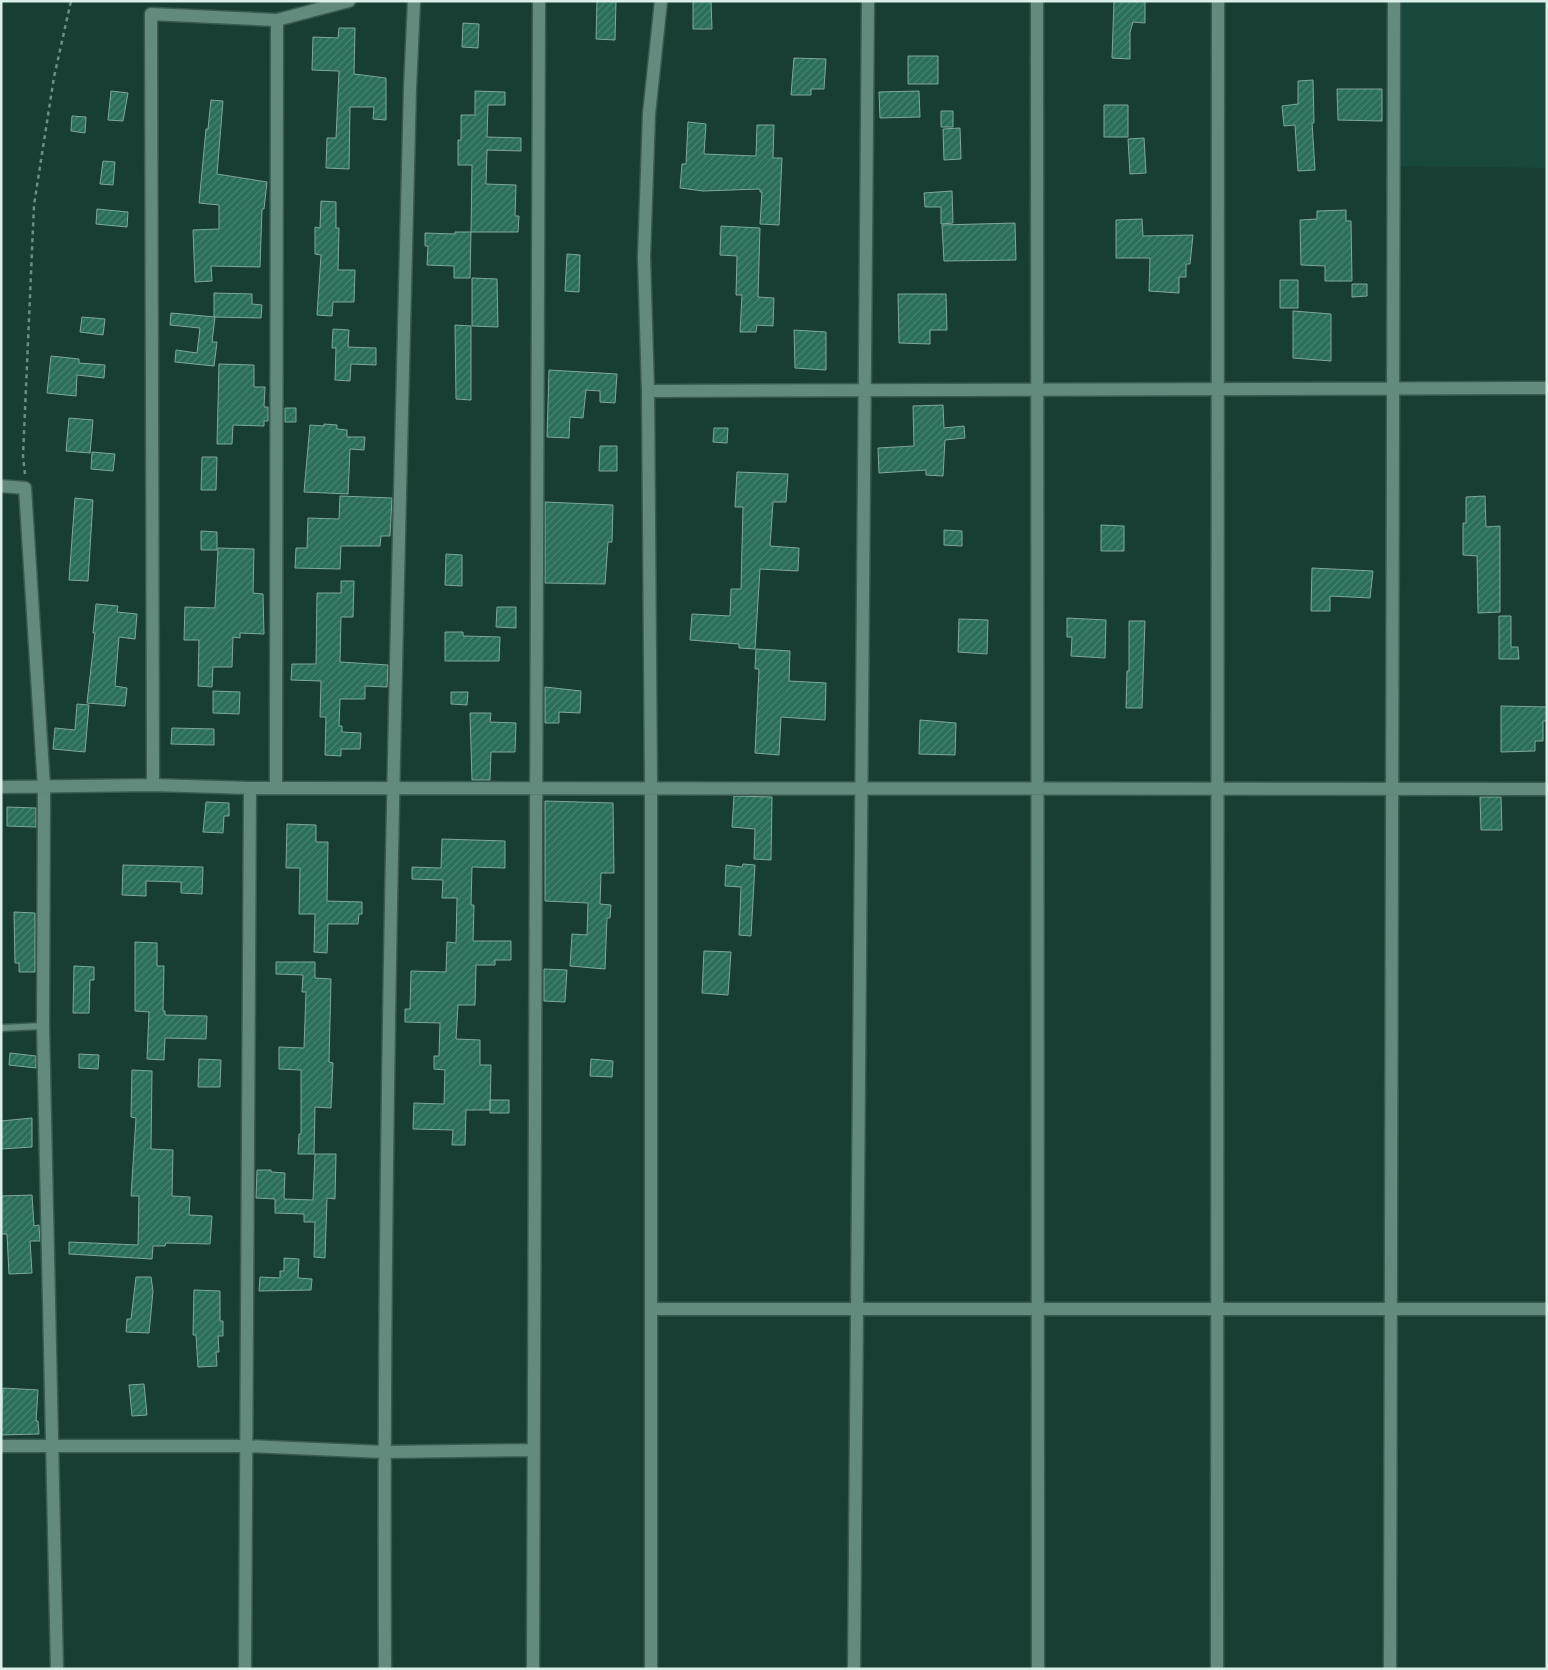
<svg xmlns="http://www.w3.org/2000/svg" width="1548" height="1670" font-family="'Titillium Web',sans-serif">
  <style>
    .built { fill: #17483b }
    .building { fill: url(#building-hatch); stroke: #7fa899 }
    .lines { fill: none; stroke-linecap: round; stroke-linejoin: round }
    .lane-casing { stroke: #395a50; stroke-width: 9 }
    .street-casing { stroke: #395a50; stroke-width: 15 }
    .path { stroke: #6f8d83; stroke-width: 2.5; stroke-dasharray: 4 4; stroke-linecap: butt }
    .lane { stroke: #638b7d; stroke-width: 6 }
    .street { stroke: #638b7d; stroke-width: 12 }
  </style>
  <defs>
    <pattern id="building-hatch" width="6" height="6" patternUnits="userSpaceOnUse" patternTransform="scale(1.25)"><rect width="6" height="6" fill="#2a6e5a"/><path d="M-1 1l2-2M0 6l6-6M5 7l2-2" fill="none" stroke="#488372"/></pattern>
  </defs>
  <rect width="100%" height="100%" fill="#183e33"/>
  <path class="built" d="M 1394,1 L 1547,1 L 1547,168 L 1394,166 Z"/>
  <path class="building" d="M 597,1 L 616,1 L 615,40 L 596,39 Z
    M 693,1 L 711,1 L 712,29 L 693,29 Z
    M 1114,1 L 1145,1 L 1145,23 L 1133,22 L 1130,32 L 1130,59 L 1112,58 Z
    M 463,23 L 479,24 L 478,48 L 462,47 Z
    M 339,28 L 355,28 L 354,74 L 386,78 L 386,120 L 373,119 L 374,107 L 350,107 L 349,169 L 326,168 L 327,138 L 336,138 L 339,71 L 312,70 L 313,37 L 338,38 Z
    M 908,56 L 938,56 L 938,84 L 908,84 Z
    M 794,58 L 826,59 L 824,89 L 811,89 L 811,95 L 791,95 Z
    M 1313,80 L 1314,123 L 1312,123 L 1315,170 L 1298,171 L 1295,125 L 1284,126 L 1282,106 L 1298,104 L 1298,81 Z
    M 1337,89 L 1382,89 L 1382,121 L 1338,120 Z
    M 111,91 L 128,93 L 123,121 L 108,120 Z
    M 475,91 L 505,92 L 505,105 L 488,105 L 487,137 L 521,138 L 521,151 L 487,150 L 486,184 L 516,185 L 515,216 L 519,216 L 518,232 L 471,232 L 472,165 L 458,165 L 458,140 L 461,140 L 461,115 L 475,115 Z
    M 919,91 L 920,117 L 880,118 L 879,92 Z
    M 211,100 L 223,101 L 217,174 L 267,182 L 264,209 L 262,209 L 260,267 L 211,266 L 212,281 L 195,282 L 193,230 L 219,229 L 219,205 L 199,203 L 206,129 L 208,129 Z
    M 1104,105 L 1128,105 L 1128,137 L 1104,137 Z
    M 941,111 L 953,111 L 953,127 L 941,127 Z
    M 72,116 L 86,117 L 85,133 L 71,131 Z
    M 688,122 L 706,124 L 704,154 L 756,156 L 757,125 L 774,125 L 773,158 L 782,158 L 779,225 L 760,224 L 762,192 L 760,192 L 760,189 L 703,191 L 680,188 L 682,164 L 686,164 Z
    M 960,128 L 961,159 L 944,160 L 943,129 Z
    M 1144,138 L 1146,173 L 1130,174 L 1128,139 Z
    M 103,161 L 115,162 L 113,185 L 100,184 Z
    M 952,191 L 953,223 L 941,224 L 941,207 L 925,207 L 924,193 Z
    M 321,201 L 336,202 L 336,228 L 339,228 L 338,270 L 355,270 L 354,302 L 333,302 L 332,316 L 317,315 L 321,255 L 315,254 L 315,227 L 320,228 Z
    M 97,209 L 128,212 L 127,227 L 96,224 Z
    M 1346,210 L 1346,221 L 1351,221 L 1352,281 L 1325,281 L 1325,266 L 1301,265 L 1300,220 L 1317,219 L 1317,211 Z
    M 1142,219 L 1143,236 L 1193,235 L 1190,264 L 1186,264 L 1186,277 L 1179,277 L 1179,293 L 1149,291 L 1150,258 L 1116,258 L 1116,220 Z
    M 1015,223 L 1016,260 L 944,261 L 942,225 Z
    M 721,226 L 760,228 L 758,297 L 774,298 L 773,326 L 757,325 L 756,332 L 740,332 L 742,295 L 736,295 L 737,256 L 720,255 Z
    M 455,232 L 471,232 L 470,278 L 454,278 L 454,266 L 427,265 L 428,246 L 425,246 L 425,233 L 455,234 Z
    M 567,254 L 580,255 L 579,292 L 565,291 Z
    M 472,278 L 497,279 L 498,327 L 472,326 Z
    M 1280,280 L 1298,280 L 1298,308 L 1280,308 Z
    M 1352,284 L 1367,284 L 1367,296 L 1352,297 Z
    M 214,293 L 252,294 L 252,304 L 262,305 L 261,318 L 214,317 Z
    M 898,294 L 946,294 L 947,330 L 930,330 L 930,344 L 899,343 Z
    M 1293,311 L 1331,314 L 1331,361 L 1293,358 Z
    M 171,313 L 215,317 L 212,342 L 217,342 L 214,366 L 175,362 L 176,350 L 197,353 L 200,328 L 170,325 Z
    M 82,317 L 105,319 L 103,335 L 80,332 Z
    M 455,325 L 471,326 L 471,400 L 456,399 Z
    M 333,329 L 349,330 L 348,347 L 376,348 L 376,365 L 351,364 L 350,381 L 335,380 L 336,348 L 332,348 Z
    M 794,330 L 826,332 L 826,370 L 795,368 Z
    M 51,356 L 79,359 L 79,363 L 105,365 L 104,378 L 77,375 L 76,396 L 47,393 Z
    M 219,364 L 254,365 L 254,387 L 265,387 L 264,407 L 268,407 L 268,421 L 264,421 L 264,426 L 233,425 L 232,444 L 217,444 Z
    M 549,370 L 617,374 L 615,403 L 600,402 L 600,391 L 586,390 L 583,418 L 570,417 L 569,438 L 547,437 Z
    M 943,405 L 944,428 L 964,426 L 965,438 L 945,440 L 943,476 L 926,475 L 926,470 L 879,473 L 878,448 L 914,446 L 913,406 Z
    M 285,408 L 296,408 L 296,422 L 285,422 Z
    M 69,418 L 93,420 L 90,453 L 66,451 Z
    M 324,424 L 337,425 L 337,429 L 347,430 L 347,437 L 365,437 L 364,450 L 350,449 L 348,494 L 304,492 L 310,425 L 324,426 Z
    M 714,428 L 728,428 L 727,443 L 713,442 Z
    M 600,446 L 617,446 L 617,471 L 599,471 Z
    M 92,452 L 115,454 L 113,471 L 91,469 Z
    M 202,457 L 217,457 L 216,490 L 201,490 Z
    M 737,472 L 788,474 L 786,502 L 773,502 L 770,546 L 799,548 L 798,571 L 760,569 L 755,649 L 739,648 L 739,644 L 690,640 L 692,614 L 730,616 L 731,589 L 741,589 L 743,507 L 735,507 Z
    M 340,496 L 392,498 L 390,536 L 381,536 L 380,546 L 341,546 L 340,569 L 295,568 L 296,548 L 307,548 L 308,518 L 339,519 Z
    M 1485,496 L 1486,527 L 1500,526 L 1500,612 L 1478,613 L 1477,556 L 1463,555 L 1463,523 L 1466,523 L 1466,497 Z
    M 75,498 L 93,500 L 88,581 L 69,580 Z
    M 545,502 L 613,505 L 612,542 L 608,542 L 605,584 L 545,583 Z
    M 1101,525 L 1124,526 L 1124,551 L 1101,551 Z
    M 944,530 L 962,531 L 962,546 L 944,545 Z
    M 201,531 L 217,532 L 217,550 L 201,550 Z
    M 218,548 L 254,549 L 253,593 L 263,594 L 264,634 L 240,633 L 240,638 L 233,637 L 232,667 L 213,667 L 212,687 L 198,686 L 199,640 L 184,640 L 185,607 L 215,608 Z
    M 446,554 L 462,555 L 462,586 L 445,585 Z
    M 1312,568 L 1373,571 L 1370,598 L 1330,596 L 1330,611 L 1311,611 Z
    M 341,581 L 354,581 L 353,617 L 341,617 L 340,662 L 388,665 L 387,687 L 365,686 L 365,699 L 340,699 L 339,726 L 342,726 L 342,732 L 361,733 L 360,749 L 341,749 L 341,756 L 325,755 L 326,717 L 320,717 L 321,681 L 291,680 L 292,664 L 316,664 L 317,593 L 341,593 Z
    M 96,604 L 118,606 L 117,612 L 137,614 L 135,639 L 119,637 L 115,686 L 127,688 L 125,706 L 87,703 L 95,633 L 93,633 Z
    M 497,607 L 516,607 L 516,628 L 496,627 Z
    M 1499,616 L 1511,616 L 1511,647 L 1518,647 L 1519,659 L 1499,659 Z
    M 1067,618 L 1106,620 L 1105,658 L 1071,656 L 1072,637 L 1067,637 Z
    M 959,619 L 988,620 L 987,654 L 958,652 Z
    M 1129,621 L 1145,621 L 1142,708 L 1126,708 L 1127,671 L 1129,671 Z
    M 445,632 L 463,632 L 463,636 L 500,637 L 499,661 L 445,661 Z
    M 756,649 L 790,651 L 789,681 L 826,683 L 825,720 L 781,717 L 779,755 L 755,753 L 759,669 L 755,669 Z
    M 545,687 L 581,691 L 580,713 L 559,712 L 559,723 L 545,723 Z
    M 213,691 L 240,692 L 239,714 L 213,713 Z
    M 451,692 L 468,692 L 467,705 L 451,704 Z
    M 77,704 L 89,705 L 85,752 L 53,749 L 55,728 L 75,730 Z
    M 1501,706 L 1547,707 L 1547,721 L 1543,721 L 1543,741 L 1535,741 L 1535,751 L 1501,752 Z
    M 470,713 L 491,713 L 490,722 L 516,723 L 515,752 L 491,752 L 490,780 L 472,780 Z
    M 920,720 L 956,723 L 955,755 L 919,754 Z
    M 172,728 L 214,729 L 214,745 L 171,744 Z
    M 734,796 L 772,797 L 771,860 L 754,859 L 755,829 L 732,827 Z
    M 1480,797 L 1501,797 L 1502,830 L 1481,830 Z
    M 545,801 L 613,803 L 614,873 L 601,873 L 600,904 L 611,905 L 610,918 L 607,918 L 605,969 L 570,966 L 572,934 L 587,935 L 588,903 L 545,901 Z
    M 206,802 L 229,803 L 229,816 L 224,816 L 223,833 L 203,832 Z
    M 7,807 L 36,808 L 36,827 L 7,826 Z
    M 287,824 L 316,825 L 316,842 L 328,842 L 327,901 L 362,902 L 362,914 L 359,914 L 358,924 L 328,924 L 327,953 L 314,952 L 315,914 L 299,914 L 300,868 L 286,868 Z
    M 442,839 L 505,841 L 505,868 L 472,867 L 471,905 L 474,905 L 473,941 L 511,941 L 511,960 L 495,960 L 495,965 L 476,965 L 475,1005 L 458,1005 L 456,1039 L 480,1040 L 480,1065 L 491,1065 L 490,1110 L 466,1110 L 465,1145 L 452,1145 L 453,1130 L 413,1129 L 414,1103 L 444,1104 L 445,1070 L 434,1069 L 434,1056 L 439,1056 L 440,1023 L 405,1022 L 405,1009 L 410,1009 L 411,971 L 446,972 L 447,942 L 456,943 L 457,898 L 442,898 L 443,880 L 412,879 L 412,867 L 441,868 Z
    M 743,864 L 755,865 L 751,936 L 739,935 L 741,887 L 725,886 L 726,865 L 742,867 Z
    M 123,865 L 203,867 L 202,894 L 181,893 L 181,882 L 146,881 L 146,896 L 122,895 Z
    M 14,912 L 35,913 L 35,972 L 19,972 L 19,963 L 15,963 Z
    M 135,942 L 157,943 L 157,966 L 164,966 L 163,1011 L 165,1011 L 165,1015 L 207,1016 L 206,1039 L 165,1038 L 164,1060 L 147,1059 L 149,1012 L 135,1011 Z
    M 704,951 L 731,952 L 728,995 L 702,993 Z
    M 276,962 L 315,962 L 315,978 L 331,979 L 329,1062 L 333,1063 L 331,1108 L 315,1107 L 314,1154 L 298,1154 L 299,1134 L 301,1134 L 301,1070 L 279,1069 L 279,1047 L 304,1048 L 306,992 L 302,992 L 303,975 L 276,974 Z
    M 74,966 L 94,967 L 94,980 L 90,980 L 89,1013 L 73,1013 Z
    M 544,969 L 567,970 L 565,1002 L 544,1001 Z
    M 10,1053 L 36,1056 L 36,1068 L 9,1065 Z
    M 79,1054 L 99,1055 L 98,1069 L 79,1068 Z
    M 199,1059 L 221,1060 L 220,1087 L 198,1087 Z
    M 591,1059 L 613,1061 L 612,1077 L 590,1076 Z
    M 132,1070 L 152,1071 L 151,1149 L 173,1150 L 172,1196 L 190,1197 L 189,1215 L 212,1216 L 210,1244 L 166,1243 L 165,1246 L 153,1246 L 152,1259 L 69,1254 L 69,1242 L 138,1245 L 139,1196 L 131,1196 L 136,1118 L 131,1117 Z
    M 490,1100 L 509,1100 L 509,1113 L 490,1113 Z
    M 32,1118 L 32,1147 L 1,1149 L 1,1121 Z
    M 315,1154 L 336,1154 L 335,1199 L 327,1198 L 325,1258 L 314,1257 L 315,1222 L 304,1222 L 304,1214 L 275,1213 L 275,1199 L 256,1198 L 257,1170 L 271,1170 L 271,1172 L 285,1173 L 284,1199 L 313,1200 Z
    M 32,1195 L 34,1226 L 39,1225 L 40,1241 L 30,1241 L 32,1273 L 9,1274 L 7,1234 L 1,1234 L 1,1196 Z
    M 284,1258 L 299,1259 L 298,1278 L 312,1279 L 311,1290 L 259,1291 L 260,1277 L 280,1278 L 280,1271 L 284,1271 Z
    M 136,1277 L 151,1277 L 153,1291 L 149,1333 L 126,1332 L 127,1319 L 131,1319 Z
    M 194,1290 L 220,1291 L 220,1321 L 223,1321 L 223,1336 L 218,1336 L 219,1352 L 216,1352 L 217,1366 L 198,1367 L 196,1335 L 193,1335 Z
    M 144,1384 L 147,1415 L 132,1416 L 129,1385 Z
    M 3,1388 L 38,1390 L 36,1421 L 38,1421 L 39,1434 L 1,1435 Z"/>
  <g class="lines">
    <g class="lane-casing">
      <path id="lane" d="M 1,1028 L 43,1026"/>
    </g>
    <g class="street-casing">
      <path id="street" d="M 1037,1 L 1038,1669
        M 648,391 L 1547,388
        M 1,486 L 25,488 L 44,787 L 43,1026 L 57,1669
        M 153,785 L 151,14 L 277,20 L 349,1
        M 1,787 L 153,785 L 250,788 L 1547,789
        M 276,788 L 277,20
        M 651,1309 L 1547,1309
        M 1,1446 L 247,1446 L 383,1452 L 534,1450
        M 245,1669 L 250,788
        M 385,1669 C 382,1142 397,615 410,88 L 414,1
        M 533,1669 L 539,1
        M 651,1669 L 651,788 L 648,391 L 644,257 L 649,114 L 661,1
        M 854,1669 L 868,1
        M 1217,1669 L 1218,1
        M 1390,1669 L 1394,1"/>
    </g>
    <path class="path" d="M 25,474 L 23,456 L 34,205 L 54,77 L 71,1"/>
    <use href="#lane" class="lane"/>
    <use href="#street" class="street"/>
  </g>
  <rect width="1548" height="1670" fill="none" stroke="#daefe7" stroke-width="5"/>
</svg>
